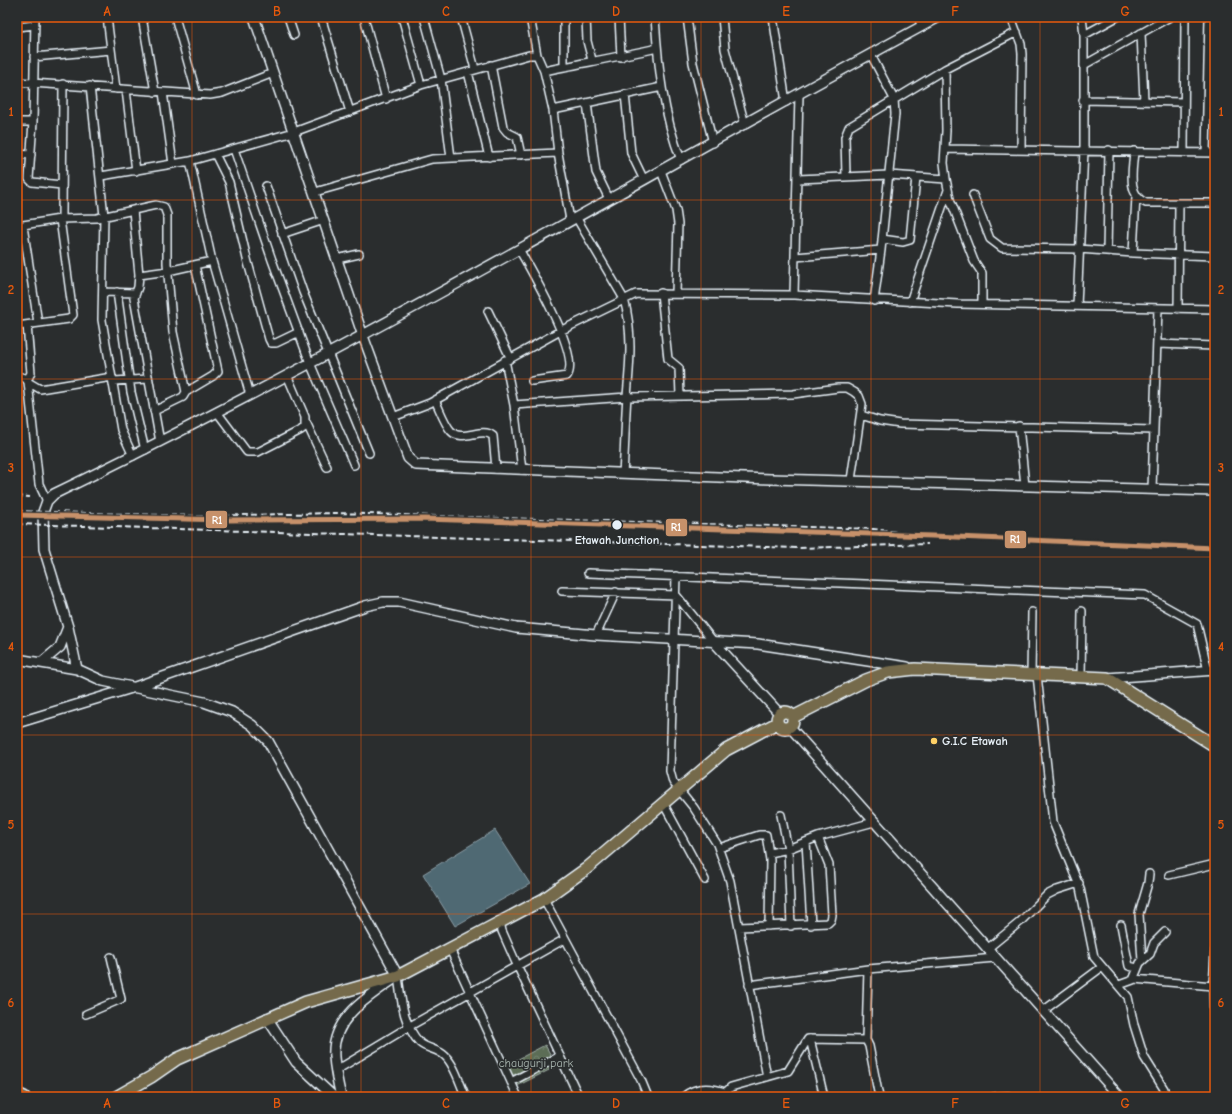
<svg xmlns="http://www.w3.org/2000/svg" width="1232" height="1114" font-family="'Comic Neue',sans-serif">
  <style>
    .forest { fill: url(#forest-crowns); stroke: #a2afa8 }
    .water { fill: #4f6973; stroke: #8c9fa8 }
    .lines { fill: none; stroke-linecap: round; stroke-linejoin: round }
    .minor-casing { stroke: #e8f1f8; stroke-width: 10 }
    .tertiary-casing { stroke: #e8f1f8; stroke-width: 12 }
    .primary-casing { stroke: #e8f1f8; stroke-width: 14 }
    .minor { stroke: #2a2d2e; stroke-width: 7 }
    .tertiary { stroke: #2a2d2e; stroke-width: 9 }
    .primary { stroke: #746b4b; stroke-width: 11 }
    .rail { stroke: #e8f1f8; stroke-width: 2; stroke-dasharray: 6 3; stroke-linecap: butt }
    .rail-1-casing { stroke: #2a2d2e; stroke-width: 8 }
    .rail-1 { stroke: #c7916a; stroke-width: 5 }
    .grid { fill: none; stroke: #e8590c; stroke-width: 1; stroke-opacity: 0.55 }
    .stop-dot { fill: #e8f1f8; stroke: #2a2d2e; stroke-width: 1.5 }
    .poi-dot { fill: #ffd166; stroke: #2a2d2e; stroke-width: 1.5 }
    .labels { text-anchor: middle; stroke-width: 3.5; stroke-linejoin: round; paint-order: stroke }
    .stop-label { font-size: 12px; font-weight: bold; fill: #e8f1f8; stroke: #2a2d2e }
    .poi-label { font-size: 12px; font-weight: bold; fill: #e8f1f8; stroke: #2a2d2e; text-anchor: start }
    .park-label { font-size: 12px; fill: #a9b6b0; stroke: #2a2d2e }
    .line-badge { stroke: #2a2d2e; stroke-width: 1.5 }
    .badge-label { font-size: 11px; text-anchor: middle; font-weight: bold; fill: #fff }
    .neatline { fill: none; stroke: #e8590c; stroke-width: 1.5 }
    .grid-label { font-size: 13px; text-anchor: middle; font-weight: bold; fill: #e8590c }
  </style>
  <defs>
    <pattern id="forest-crowns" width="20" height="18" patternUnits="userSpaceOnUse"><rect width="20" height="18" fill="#5b6d57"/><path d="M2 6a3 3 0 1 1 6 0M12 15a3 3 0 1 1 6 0" fill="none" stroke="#738270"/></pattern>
  </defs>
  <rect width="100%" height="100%" fill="#2a2d2e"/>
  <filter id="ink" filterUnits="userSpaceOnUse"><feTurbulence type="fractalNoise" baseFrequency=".025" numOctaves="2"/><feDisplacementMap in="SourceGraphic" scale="8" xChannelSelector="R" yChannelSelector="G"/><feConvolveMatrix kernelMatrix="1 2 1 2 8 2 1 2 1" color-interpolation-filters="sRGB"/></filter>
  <g filter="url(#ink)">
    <path class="forest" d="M 545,1045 L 557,1066 L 517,1086 L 507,1065 Z"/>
    <path class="water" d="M 495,830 L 530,884 L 455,926 L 423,874 Z"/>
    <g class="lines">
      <g class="minor-casing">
        <path id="minor" d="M 35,17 L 33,122 L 29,179 L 32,182 L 62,185
          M 107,17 L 116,89
          M 142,17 L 155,92
          M 175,17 L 197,95
          M 288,17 L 294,35
          M 321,17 L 350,112
          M 364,17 L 386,99
          M 402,17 L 421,85
          M 424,17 L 441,79 L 451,158
          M 461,17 L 475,69
          M 530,17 L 537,55
          M 586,17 L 587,41 L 592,60
          M 619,17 L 621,57
          M 655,17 C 658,66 663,114 681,160
          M 687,17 L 693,63 L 713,143
          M 722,17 L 725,49 L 745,125
          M 773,17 L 786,102
          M 919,17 L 921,27
          M 1011,17 L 1021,44 L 1022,54 L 1021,149
          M 17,27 L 35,25
          M 1141,33 L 1144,101
          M 1084,35 L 1117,17
          M 871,55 L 894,99 L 895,114 L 881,250 L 874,301
          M 34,57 L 111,50
          M 491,65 L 503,127 L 507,132 L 517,137 L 521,155
          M 1084,65 L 1170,17
          M 564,67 L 564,17
          M 945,69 L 946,131 L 944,163 L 946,179 L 950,199 L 974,261 L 982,273 L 982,304
          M 544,71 L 553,110 L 558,153 L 570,220
          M 468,72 L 489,157
          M 17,82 L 210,95 L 222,93 L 273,73
          M 90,86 L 104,216 L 102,320 L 121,430 L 133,456
          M 126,90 L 136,171
          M 163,92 L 173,164
          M 625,94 L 631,153 L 644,180
          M 1083,100 L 1184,102
          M 587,103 L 596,172 L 609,199
          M 553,110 L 662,87
          M 17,122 L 33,122
          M 234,149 L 272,260 L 310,363 L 354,465
          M 946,149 L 1215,153
          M 1134,151 C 1133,168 1126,195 1146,203 L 1215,203
          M 1184,153 L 1185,17
          M 1206,153 L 1209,17
          M 17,154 L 31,155
          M 215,154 L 229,182 L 247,259 L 269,339 L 271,343 L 276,343 L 299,332
          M 190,161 L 212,261 L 250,395
          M 661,171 L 676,210 L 678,224 L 676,293
          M 101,176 L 190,161 L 294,132 L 421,85 L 529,55 L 537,55 L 544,71 C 582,63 619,57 657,48
          M 846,176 L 845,137 L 849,127 L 945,69 L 1017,32
          M 798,179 L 889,175 L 946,179
          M 266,186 L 303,292 L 369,453
          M 315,192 L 432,159 L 558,153
          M 973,195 L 990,239 L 1002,248 L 1079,249 L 1133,253 L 1215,256
          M 133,210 L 139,275 L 138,287 L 134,298 L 160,442
          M 576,217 L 624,299 C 633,332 630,363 627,396 C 625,422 625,448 623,473
          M 17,226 L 60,219 L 97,218 L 156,205 L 164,207 L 167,215 L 167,263 L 173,332 L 186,392 L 183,397 L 154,411
          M 23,226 L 38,323
          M 282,234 L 324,220
          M 882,239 L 903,242 L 910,240 L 916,177
          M 519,249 C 531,271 582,356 567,376 L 532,381
          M 1107,251 L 1109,150
          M 1133,253 L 1136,196
          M 795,257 L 881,250
          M 337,259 L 359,254
          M 139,275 L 168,271 L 212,261
          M 103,292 L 136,293
          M 117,292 L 131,392 L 145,450
          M 661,293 L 668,359 L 679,368 L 680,396
          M 794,295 L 799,95
          M 910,302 L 948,190
          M 1077,306 L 1084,150 L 1084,35 L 1082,17
          M 1178,309 L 1179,203
          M 488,311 L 510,357
          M 27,325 L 31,373 L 27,380
          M 17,326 L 69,319 L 73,315 L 60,219 L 62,216 L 63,84
          M 1157,344 L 1215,346
          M 505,360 L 514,405 L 522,470
          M 17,376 L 25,378 L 28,382 L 39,484 L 47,501
          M 28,382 L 40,389 L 112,377 L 114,381 L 148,379
          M 186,392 L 213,376 L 218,371 L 195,265
          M 435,400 C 440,410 444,423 451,431 C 462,443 482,426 493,436 L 496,469
          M 514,405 L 627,397 L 793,394 L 838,388 L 847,388 L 854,392 L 859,396 L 862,404 L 851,480
          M 217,412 L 247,452 L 258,452 L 301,430 L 305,427 L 305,417 L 287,375
          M 861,415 L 880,421 L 900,424 L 1154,430
          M 393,417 L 430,403 L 562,330 L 636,294 L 794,295 L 958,304 L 1215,309
          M 306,422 L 327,467
          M 1019,426 L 1025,486
          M 1152,489 L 1158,308
          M 588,573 L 1145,595 L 1197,624 L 1208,671
          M 676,576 L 670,771 L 673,782 L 694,808 L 717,844 L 730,881 L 767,1077
          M 562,591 L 676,595 L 714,642
          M 596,635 L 616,592
          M 1031,675 L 1032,612
          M 1037,675 L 1053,822 L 1080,888 L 1094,957 L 1128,997 L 1134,1025 L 1144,1057 L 1164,1089 L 1164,1097
          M 1081,677 L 1082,611
          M 663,803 L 705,880
          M 781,815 L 788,849 L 791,926
          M 806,842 L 811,925
          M 719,848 L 759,835 L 766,835 L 770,860 L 769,926
          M 770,853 L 788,849 L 818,837 L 874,822
          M 1169,875 L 1215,864
          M 544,899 L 641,1080 L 648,1097
          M 500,922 L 502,931 L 517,965 L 579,1097
          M 1121,925 L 1129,966 L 1137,968
          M 739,927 L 828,923 L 831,920 L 832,915 L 829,865 L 818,837
          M 450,949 L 518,1097
          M 987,949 L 1020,922 L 1047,895 L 1057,890 L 1079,883
          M 1142,961 L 1139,914 L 1148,883 L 1149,874
          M 398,976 C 401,998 403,1026 420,1043 C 427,1049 438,1049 445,1056 C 455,1065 460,1085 466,1097
          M 1134,979 L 1213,986
          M 749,985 L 868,969 L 995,958
          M 1119,985 L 1133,980 L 1140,963 L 1150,954 L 1154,943 L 1165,932
          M 1043,1011 L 1102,967
          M 86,1014 L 121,999 L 111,957
          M 1214,1018 L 1213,986 L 1215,951
          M 810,1039 L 824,1097
          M 866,1040 L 869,1046 L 879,1097
          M 335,1071 L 410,1026 L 565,939
          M 511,1082 L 560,1056
          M 683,1097 C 696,1085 712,1087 728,1093
          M 729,1097 L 728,1090 L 731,1087 L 788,1071 L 808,1039 L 866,1040 L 868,969
          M 994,1097 L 1008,1096"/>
      </g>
      <g class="tertiary-casing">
        <path id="tertiary" d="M 254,17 L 363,336 L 408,458 L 416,465 L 771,479 L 1215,491
          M 714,642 L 779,713
          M 17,659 L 77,669 L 103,681 L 204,702 L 232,712 L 252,725 L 268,741 L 398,976 C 370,996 331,1017 334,1057 C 335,1071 338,1084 341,1097
          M 41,663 L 60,647 L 68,627
          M 77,669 L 68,627 L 44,549 L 43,512 L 47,501 L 54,494 C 356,348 644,176 939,17
          M 1107,678 L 1215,670
          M 17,723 L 135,687 L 365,606 L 383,602 L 399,602 L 516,628 L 596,635 L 758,644 L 907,667
          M 790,727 L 1120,1097
          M 267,1018 L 296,1062 L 334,1097"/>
      </g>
      <g class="primary-casing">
        <path id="primary" d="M777 720a8 8 0 1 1 16 0a8 8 0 1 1-16 0Z
          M 793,717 L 866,680 L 888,672 L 915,669 L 1107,678 L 1215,746
          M 17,1094 L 24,1097
          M 116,1097 L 151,1077 L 177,1059 L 306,1002 L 398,976 L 544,899 L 586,869 L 726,750 L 777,723"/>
      </g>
      <use href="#minor" class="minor"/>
      <use href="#tertiary" class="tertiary"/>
      <use href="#primary" class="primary"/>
      <path class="rail" d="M 17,496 L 30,497
        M 17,511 L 200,516 L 335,513 L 873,529 L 932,536
        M 17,524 L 799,548 L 928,544"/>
      <g class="rail-1-casing">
        <path id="rail-1" d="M 17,515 L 228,520 L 424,519 L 932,536 L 1215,548"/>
      </g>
      <use href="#rail-1" class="rail-1"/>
    </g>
  </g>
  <path class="grid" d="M 192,17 L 192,1097M 361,17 L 361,1097M 531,17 L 531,1097M 701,17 L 701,1097M 871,17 L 871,1097M 1040,17 L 1040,1097M 17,200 L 1215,200M 17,379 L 1215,379M 17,557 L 1215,557M 17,735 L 1215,735M 17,914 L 1215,914"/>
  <circle class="stop-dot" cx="617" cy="525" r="5.5"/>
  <circle class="poi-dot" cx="934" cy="741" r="4"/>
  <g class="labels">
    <g class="stop-label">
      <text x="617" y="544">Etawah Junction</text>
    </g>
    <g class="poi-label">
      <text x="942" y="745">G.I.C Etawah</text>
    </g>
    <g class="park-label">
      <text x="536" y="1067">chaugurji park</text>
    </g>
  </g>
  <g class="line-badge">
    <rect x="205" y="510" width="23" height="19" rx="4" fill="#c7916a"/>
    <rect x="665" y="518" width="23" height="19" rx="4" fill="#c7916a"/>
    <rect x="1004" y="530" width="23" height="19" rx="4" fill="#c7916a"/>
  </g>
  <g class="badge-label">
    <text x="217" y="524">R1</text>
    <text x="676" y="531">R1</text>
    <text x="1015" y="543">R1</text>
  </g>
  <rect width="1232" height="1114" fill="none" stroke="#2a2d2e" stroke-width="44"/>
  <rect x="22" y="22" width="1188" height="1070" class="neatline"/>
  <g class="grid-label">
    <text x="107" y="16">A</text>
    <text x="277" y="16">B</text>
    <text x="446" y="16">C</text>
    <text x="616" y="16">D</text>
    <text x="786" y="16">E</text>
    <text x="955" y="16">F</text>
    <text x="1125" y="16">G</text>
    <text x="11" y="116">1</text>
    <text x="1221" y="116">1</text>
    <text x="11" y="294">2</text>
    <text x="1221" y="294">2</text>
    <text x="11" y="472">3</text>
    <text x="1221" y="472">3</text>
    <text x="11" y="651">4</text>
    <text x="1221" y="651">4</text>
    <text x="11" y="829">5</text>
    <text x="1221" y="829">5</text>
    <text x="11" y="1007">6</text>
    <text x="1221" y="1007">6</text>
    <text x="107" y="1108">A</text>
    <text x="277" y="1108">B</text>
    <text x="446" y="1108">C</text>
    <text x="616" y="1108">D</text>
    <text x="786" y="1108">E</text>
    <text x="955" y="1108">F</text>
    <text x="1125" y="1108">G</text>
  </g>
</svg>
